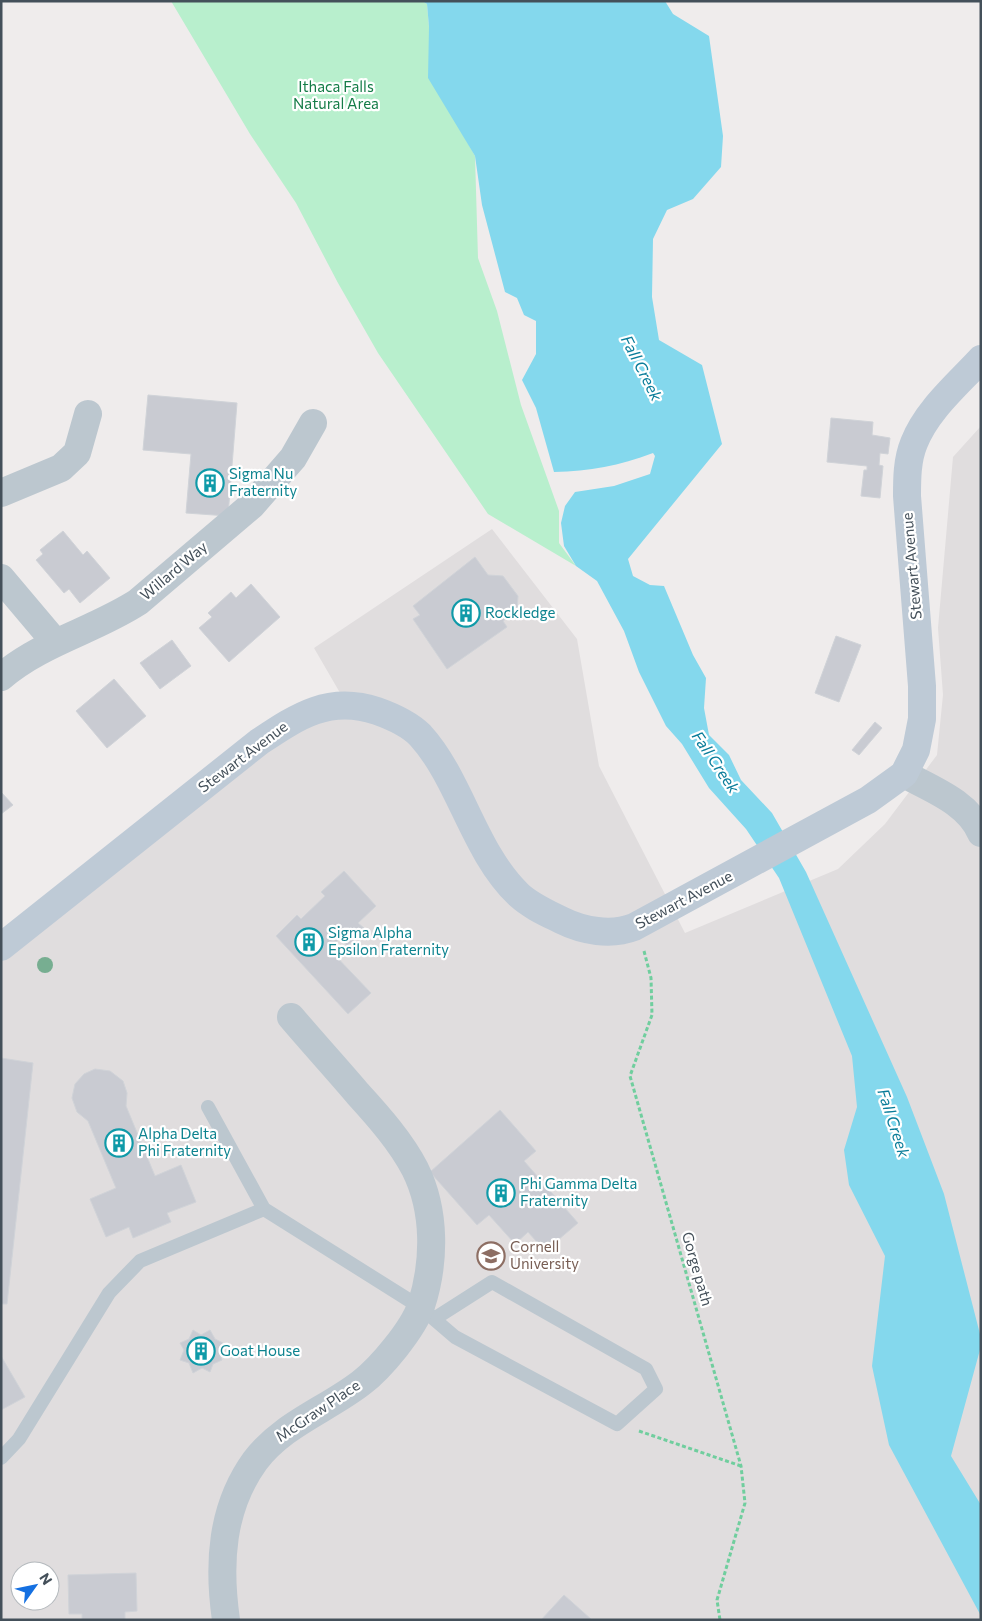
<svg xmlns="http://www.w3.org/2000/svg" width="982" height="1621" font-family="Commissioner,sans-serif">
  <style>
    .education { fill: #e0ddde; fill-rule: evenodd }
    .green { fill: #b8efcd }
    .water { fill: #84d8ed }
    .building { fill: #c9cbd2; stroke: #d0d3d8 }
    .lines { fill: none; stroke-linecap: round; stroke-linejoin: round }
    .path { stroke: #70ce9e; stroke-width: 3; stroke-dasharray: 4 2.5; stroke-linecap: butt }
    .lane { stroke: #bcc7cf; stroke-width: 14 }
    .street { stroke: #bcc7cf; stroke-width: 28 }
    .secondary { stroke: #becad6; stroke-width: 28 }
    .tree { fill: #77ae91 }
    .labels { text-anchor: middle; stroke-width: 4.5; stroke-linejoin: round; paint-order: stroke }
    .park-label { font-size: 15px; fill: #147c47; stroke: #fff }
    .culture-label { font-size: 15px; fill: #0d838f; stroke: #fff; text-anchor: start }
    .street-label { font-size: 15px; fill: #44505a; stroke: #fff }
    .education-label { font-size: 15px; fill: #785e54; stroke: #fff; text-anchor: start }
    .water-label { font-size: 16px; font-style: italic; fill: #0a7d9a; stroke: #fff }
  </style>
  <rect width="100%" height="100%" fill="#efecec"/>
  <path class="education" d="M 981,426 L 981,1620 L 1,1620 L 1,942 L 343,698 L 314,648 L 492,529 L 577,639 L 599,766 L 685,933 L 838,869 L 885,824 L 937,755 L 943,695 L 938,628 L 953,457 ZM 20,1571 L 50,1571 L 50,1601 L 20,1601 Z"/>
  <path class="green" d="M 171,1 L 422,1 L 427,4 L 429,27 L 462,133 L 475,156 L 478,258 L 497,311 L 521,405 L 559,511 L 559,543 L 576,566 L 488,514 L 378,353 L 338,283 L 296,203 L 250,134 Z"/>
  <path class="water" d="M 422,1 L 665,1 L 673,14 L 709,36 L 723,136 L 721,167 L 693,199 L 667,210 L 653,239 L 652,297 L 659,340 L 702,365 L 722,444 L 628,559 L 633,576 L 650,585 L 664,586 L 693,655 L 706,678 L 704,708 L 709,735 L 729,755 L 741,780 L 772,813 L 806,872 L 907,1097 L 944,1194 L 981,1338 L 981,1346 L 951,1456 L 981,1505 L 981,1616 L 889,1445 L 872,1366 L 885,1256 L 849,1185 L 844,1150 L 857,1107 L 852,1056 L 779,878 L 746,829 L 709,788 L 682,744 L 666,726 L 639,672 L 624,631 L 597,581 L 576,566 L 564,546 L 561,523 L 565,506 L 575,492 L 614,486 L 650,474 L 655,456 L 653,453 C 619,466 590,471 554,472 L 536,408 L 522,380 L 536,354 L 536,321 L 524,315 L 517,298 L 505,292 L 482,205 L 475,156 L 428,78 L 429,27 L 427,4 Z"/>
  <path class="building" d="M 148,395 L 237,403 L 228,516 L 186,513 L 191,454 L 143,450 Z
    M 831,418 L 873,422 L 872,435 L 890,438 L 888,454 L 880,453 L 879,465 L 883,466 L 880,498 L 861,496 L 864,470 L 867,470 L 867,466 L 827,462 Z
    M 63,531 L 83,555 L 87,551 L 110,578 L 80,603 L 69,589 L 64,593 L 36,560 L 43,554 L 40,550 Z
    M 475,557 L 488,575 L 503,576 L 518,596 L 517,610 L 503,621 L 507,627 L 447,669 L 413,619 L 420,615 L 413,606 Z
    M 251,584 L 280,617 L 229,662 L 199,628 L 212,617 L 208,613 L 231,592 L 236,598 Z
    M 836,636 L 861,645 L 839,702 L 815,693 Z
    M 172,640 L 191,666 L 160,689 L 140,663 Z
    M 114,679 L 146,716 L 107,748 L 76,711 Z
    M 875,722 L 882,728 L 859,755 L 852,750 Z
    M 1,792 L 13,805 L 1,814 Z
    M 344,871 L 376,906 L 358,923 L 365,929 L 347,946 L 340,938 L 329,949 L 371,993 L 348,1014 L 276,936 L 297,915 L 301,919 L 325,896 L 321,892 Z
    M 1,1058 L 33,1063 L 7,1304 L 1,1304 Z
    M 95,1069 L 110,1071 L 123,1081 L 127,1093 L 126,1106 L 155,1176 L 181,1165 L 196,1202 L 167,1213 L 171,1222 L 133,1238 L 129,1227 L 106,1237 L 90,1199 L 116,1188 L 88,1121 L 77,1112 L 72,1098 L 75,1084 L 84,1074 Z
    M 500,1110 L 536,1151 L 524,1161 L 578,1223 L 545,1251 L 528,1232 L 515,1244 L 489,1215 L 477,1225 L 430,1172 Z
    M 193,1330 L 201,1335 L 210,1330 L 215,1339 L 223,1343 L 219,1352 L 222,1360 L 213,1364 L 210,1372 L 202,1368 L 193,1373 L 189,1363 L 180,1360 L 184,1350 L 180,1343 L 189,1339 Z
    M 1,1356 L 25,1397 L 1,1410 Z
    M 136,1573 L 137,1611 L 125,1612 L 125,1620 L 82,1620 L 82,1614 L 69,1614 L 68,1575 Z
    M 564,1595 L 592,1620 L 541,1620 Z"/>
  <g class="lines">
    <path class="path" d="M 644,951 L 651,978 L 652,1015 L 630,1076 L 741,1466 L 745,1503 L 717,1600 L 720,1620
      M 639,1431 L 741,1466"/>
    <path class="lane" d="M 208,1107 L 264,1209
      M 1,1458 L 19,1439 L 109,1293 L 140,1261 L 264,1209 L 420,1307 L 455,1337 L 617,1424 L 656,1389 L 646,1369 L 492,1282 L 434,1319"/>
    <path class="street" d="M 1,493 L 61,468 L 77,453 L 88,414
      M 1,578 L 55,642
      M 1,677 C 42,642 93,631 138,602 L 252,505 L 293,458 L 313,423
      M 904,774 C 931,789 968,802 981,833
      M 226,1620 C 218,1564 221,1508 255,1461 C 283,1424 326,1410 361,1383 C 381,1368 413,1329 421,1306 C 435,1263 436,1211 415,1169 C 401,1142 379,1117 358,1094 C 336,1068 313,1043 291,1017"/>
    <path class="secondary" d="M 1,947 L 259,742 C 298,716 329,695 377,711 C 391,716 410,725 420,735 C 461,780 473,851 519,895 C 531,906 547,913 561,920 C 583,931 611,936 634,927 L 868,800 L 904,774 L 916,750 L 922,719 L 922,686 L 907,496 C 907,479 907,460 914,443 C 927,410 957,385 981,359"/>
  </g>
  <circle class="tree" cx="45" cy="965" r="8"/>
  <defs>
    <g id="building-ring" transform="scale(1.4375)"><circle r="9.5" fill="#fff" stroke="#0f9aa8" stroke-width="1.5"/><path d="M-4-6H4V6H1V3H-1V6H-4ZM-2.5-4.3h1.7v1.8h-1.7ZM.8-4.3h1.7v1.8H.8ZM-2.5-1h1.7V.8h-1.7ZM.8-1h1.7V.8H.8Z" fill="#0f9aa8"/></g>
    <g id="university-ring" transform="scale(1.4375)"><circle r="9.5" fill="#fff" stroke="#8d6e63" stroke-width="1.5"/><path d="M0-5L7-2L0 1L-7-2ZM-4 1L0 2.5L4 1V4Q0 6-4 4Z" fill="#8d6e63"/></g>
  </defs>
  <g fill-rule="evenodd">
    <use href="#building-ring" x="210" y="483"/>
    <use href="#building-ring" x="466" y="613"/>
    <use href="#building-ring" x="309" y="942"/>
    <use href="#building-ring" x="119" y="1143"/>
    <use href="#building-ring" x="501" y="1193"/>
    <use href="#university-ring" x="491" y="1256"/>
    <use href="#building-ring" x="201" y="1351"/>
  </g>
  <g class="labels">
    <g class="park-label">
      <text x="336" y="92">Ithaca Falls<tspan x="336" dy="17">Natural Area</tspan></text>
    </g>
    <g class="culture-label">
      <text x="229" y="479">Sigma Nu<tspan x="229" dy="17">Fraternity</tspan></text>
      <text x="485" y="618">Rockledge</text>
      <text x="328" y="938">Sigma Alpha<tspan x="328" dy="17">Epsilon Fraternity</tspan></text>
      <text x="138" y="1139">Alpha Delta<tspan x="138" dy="17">Phi Fraternity</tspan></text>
      <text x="520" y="1189">Phi Gamma Delta<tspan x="520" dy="17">Fraternity</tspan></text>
      <text x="220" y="1356">Goat House</text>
    </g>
    <g class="street-label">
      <text transform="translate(912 566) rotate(-95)" y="5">Stewart Avenue</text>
      <text transform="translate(174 571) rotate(-40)" y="5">Willard Way</text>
      <text transform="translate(243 757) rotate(-37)" y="5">Stewart Avenue</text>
      <text transform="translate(684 900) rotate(-28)" y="5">Stewart Avenue</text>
      <text transform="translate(697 1269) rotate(74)" y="5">Gorge path</text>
      <text transform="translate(318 1411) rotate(-34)" y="5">McGraw Place</text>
    </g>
    <g class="education-label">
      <text x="510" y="1252">Cornell<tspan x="510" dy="17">University</tspan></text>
    </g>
    <g class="water-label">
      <text transform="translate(642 368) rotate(63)" y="6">Fall Creek</text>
      <text transform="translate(716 762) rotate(56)" y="6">Fall Creek</text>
      <text transform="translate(894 1123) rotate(72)" y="6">Fall Creek</text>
    </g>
  </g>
  <rect width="982" height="1621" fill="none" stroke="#44505a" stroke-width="5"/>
  <g transform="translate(35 1586) rotate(57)"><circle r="24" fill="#ffffff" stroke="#b4b9bd"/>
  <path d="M0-4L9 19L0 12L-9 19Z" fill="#1570e1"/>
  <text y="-8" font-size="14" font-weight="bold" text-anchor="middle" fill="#44505a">N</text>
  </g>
</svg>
